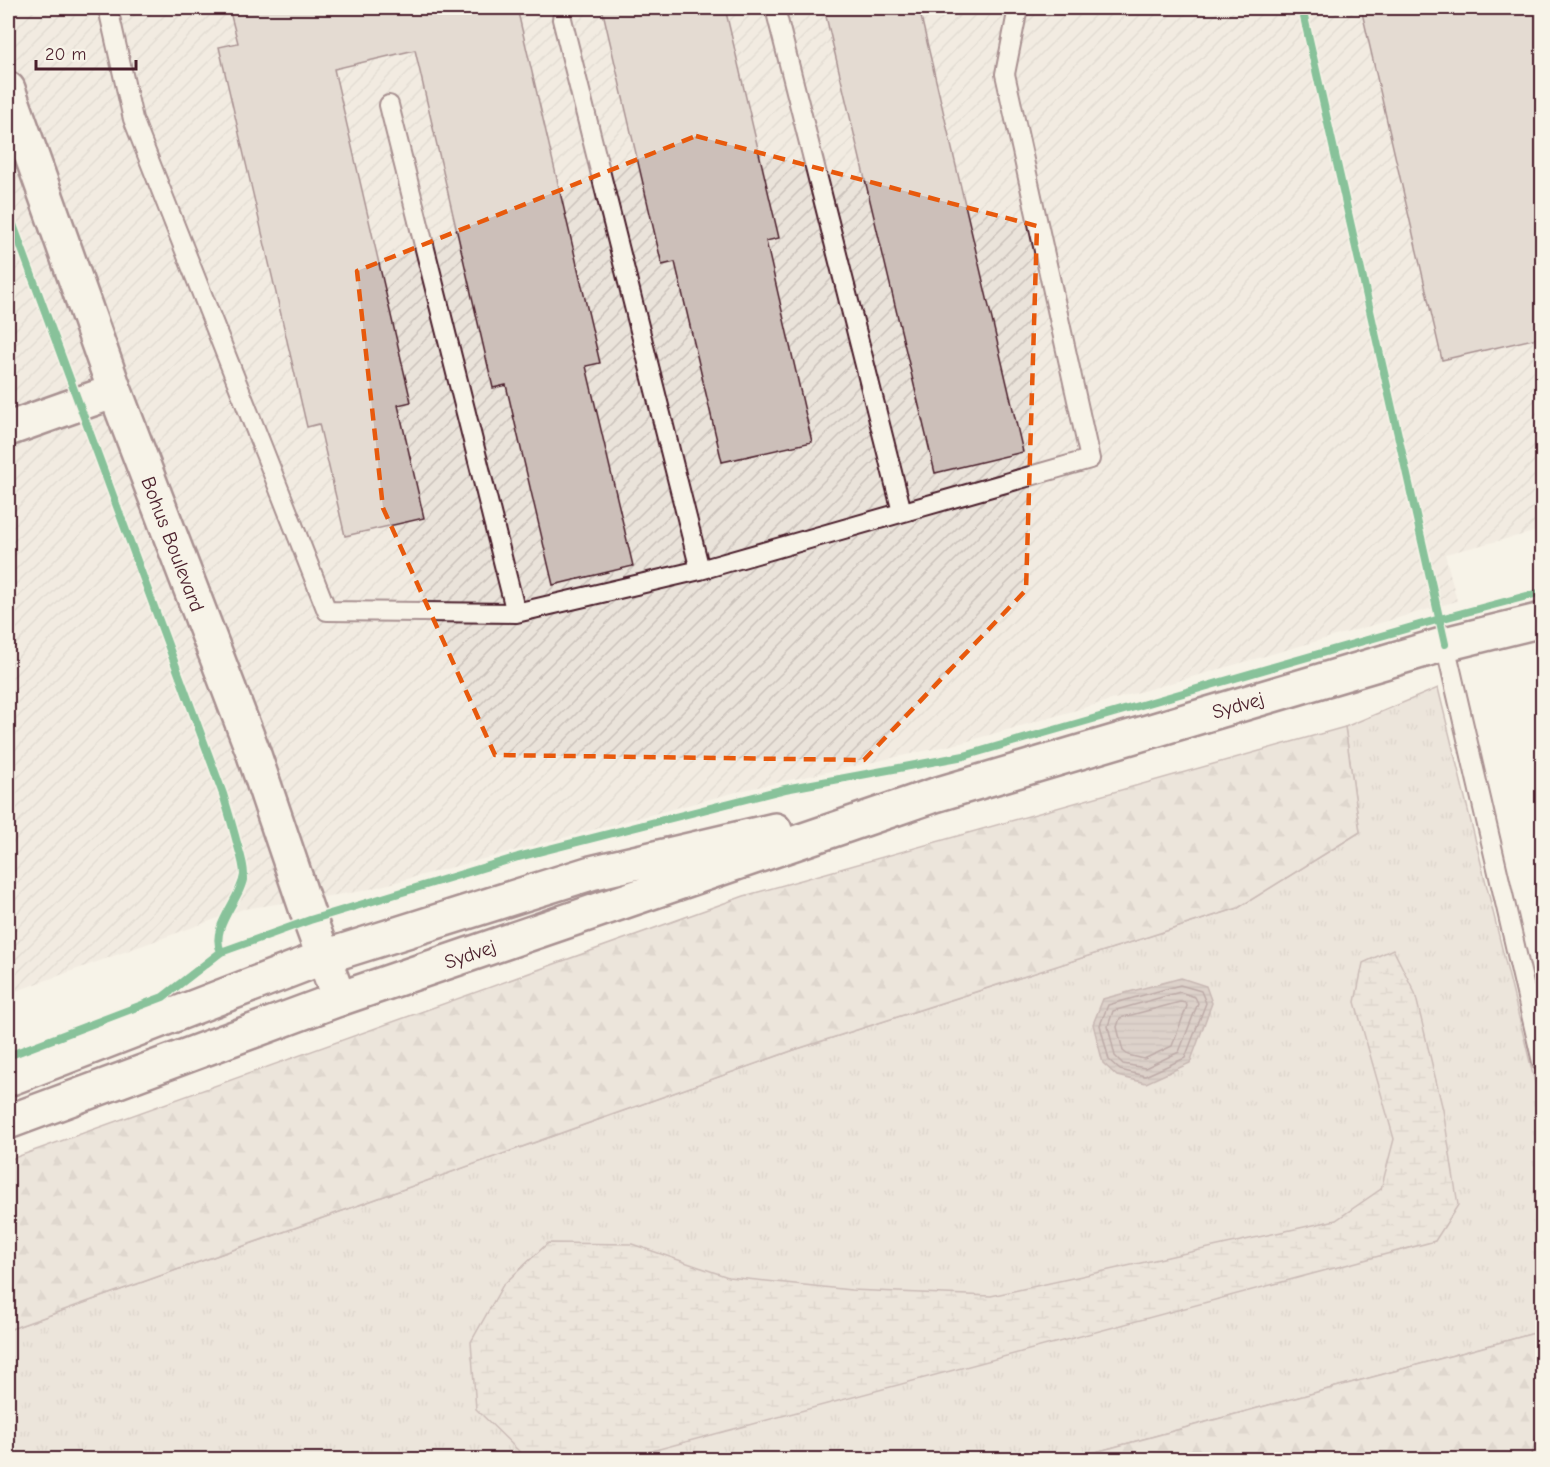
<svg xmlns="http://www.w3.org/2000/svg" width="1550" height="1467" font-family="'Comic Neue',sans-serif">
  <style>
    .industrial { fill: url(#industrial-furrows) }
    .grass { fill: url(#grass-tufts); stroke: #947a7c; stroke-width: 1.5 }
    .forest { fill: url(#forest-firs); stroke: #947a7c; stroke-width: 1.5 }
    .wetland { fill: url(#wetland-marsh); stroke: #947a7c; stroke-width: 1.5 }
    .water { fill: url(#water-rules); stroke: #8e7275; stroke-width: 1.5 }
    .lines { fill: none; stroke-linecap: round; stroke-linejoin: round }
    .shore { stroke: #78575d; stroke-width: 1.5 }
    .building { fill: #ccbfb9; stroke: #4a1f2b; stroke-width: 1.5 }
    .lane-casing { stroke: #4a1f2b; stroke-width: 22 }
    .street-casing { stroke: #4a1f2b; stroke-width: 38 }
    .secondary-casing { stroke: #4a1f2b; stroke-width: 38 }
    .lane { stroke: #f7f3e8; stroke-width: 18 }
    .street { stroke: #f7f3e8; stroke-width: 33 }
    .secondary { stroke: #f7f3e8; stroke-width: 33 }
    .cycleway-casing { stroke: #f7f3e8; stroke-width: 11 }
    .cycleway { stroke: #00873e; stroke-width: 8 }
    .marked { fill: none; stroke: #e8590c; stroke-width: 4.5; stroke-dasharray: 12 8; stroke-linejoin: round }
    .labels { text-anchor: middle; stroke-width: 5; stroke-linejoin: round; paint-order: stroke }
    .street-label { font-size: 20px; fill: #4a1f2b; stroke: #f7f3e8 }
  </style>
  <defs>
    <pattern id="industrial-furrows" width="10" height="10" patternUnits="userSpaceOnUse" patternTransform="scale(1.5)"><rect width="10" height="10" fill="#eae3da"/><path d="M-1 1l2-2M0 10L10 0M9 11l2-2" fill="none" stroke="#cac2bb"/></pattern>
    <pattern id="grass-tufts" width="24" height="20" patternUnits="userSpaceOnUse" patternTransform="scale(1.5)"><rect width="24" height="20" fill="#ded4cc"/><path d="M3 7l-1-3M5 7V3M7 7l1-3M15 17l-1-3M17 17v-4M19 17l1-3" fill="none" stroke="#c0b6af"/></pattern>
    <pattern id="forest-firs" width="22" height="20" patternUnits="userSpaceOnUse" patternTransform="scale(1.5)"><rect width="22" height="20" fill="#ded4cc"/><path d="M5 1l3.5 6h-7zM16 11l3.5 6h-7z" fill="#c0b6af"/></pattern>
    <pattern id="wetland-marsh" width="20" height="14" patternUnits="userSpaceOnUse" patternTransform="scale(1.5)"><rect width="20" height="14" fill="#ded4cc"/><path d="M1 5h8M5 5V1M11 12h8M15 12V8" fill="none" stroke="#c0b6af"/></pattern>
    <pattern id="water-rules" width="6" height="5" patternUnits="userSpaceOnUse" patternTransform="scale(1.5)"><rect width="6" height="5" fill="#bcaaa7"/><path d="M0 2.5h6" fill="none" stroke="#9b8a88"/></pattern>
  </defs>
  <rect width="100%" height="100%" fill="#f7f3e8"/>
  <filter id="ink" filterUnits="userSpaceOnUse"><feTurbulence type="fractalNoise" baseFrequency=".0167" numOctaves="2"/><feDisplacementMap in="SourceGraphic" scale="12" xChannelSelector="R" yChannelSelector="G"/><feConvolveMatrix kernelMatrix="1 2 1 2 8 2 1 2 1" color-interpolation-filters="sRGB"/></filter>
  <g filter="url(#ink)">
    <path class="industrial" d="M 8,8 L 1542,8 L 1542,530 L 1445,554 L 1457,601 L 961,743 L 744,790 L 362,891 L 243,909 L 8,994 Z"/>
    <path class="grass" d="M 1438,688 L 1542,1111 L 1542,1331 L 1070,1459 L 8,1460 L 8,1330 L 794,1050 L 1238,908 L 1360,832 L 1345,727 Z"/>
    <path class="forest" d="M 1345,727 L 1360,832 L 1238,908 L 794,1050 L 8,1330 L 8,1160 L 744,896 Z
      M 1542,1331 L 1542,1414 L 1531,1459 L 1070,1459 Z"/>
    <path class="wetland" d="M 1393,949 L 1415,993 L 1443,1110 L 1458,1205 L 1435,1241 L 622,1459 L 527,1459 L 476,1409 L 471,1342 L 503,1285 L 548,1243 L 632,1244 L 728,1277 L 851,1290 L 991,1296 L 1336,1220 L 1381,1189 L 1394,1139 L 1355,1002 L 1363,963 Z"/>
    <path class="water" d="M 1181,978 L 1206,986 L 1212,1003 L 1190,1063 L 1146,1083 L 1117,1076 L 1103,1063 L 1093,1024 L 1103,999 Z"/>
    <g class="lines">
      <path class="shore" d="M 1180,985 L 1201,991 L 1206,1003 L 1185,1058 L 1145,1076 L 1120,1070 L 1109,1060 L 1100,1025 L 1108,1005 Z
        M 1180,992 L 1195,997 L 1198,1003 L 1179,1052 L 1145,1068 L 1123,1064 L 1115,1056 L 1108,1026 L 1113,1011 Z
        M 1180,1002 L 1186,1003 L 1187,1006 L 1172,1046 L 1144,1059 L 1128,1055 L 1123,1051 L 1117,1027 L 1120,1018 Z"/>
    </g>
    <path class="building" d="M 229,8 L 517,8 L 600,363 L 586,366 L 633,566 L 553,585 L 506,385 L 493,388 L 415,50 L 334,69 L 411,402 L 398,405 L 424,518 L 345,536 L 319,424 L 307,427 L 219,47 L 238,43 Z
      M 602,8 L 725,8 L 779,238 L 766,241 L 812,442 L 722,462 L 675,262 L 662,265 Z
      M 824,8 L 919,8 L 1023,452 L 935,473 Z
      M 1361,8 L 1542,8 L 1542,337 L 1442,360 Z"/>
    <g class="lines">
      <g class="lane-casing">
        <path id="lane" d="M 108,8 L 133,119 L 327,611 L 516,613 L 700,570 L 1090,459 L 1005,74 L 1018,8
          M 775,8 L 902,512
          M 562,19 L 700,570
          M 389,105 L 516,613
          M 1445,644 L 1542,1062"/>
      </g>
      <g class="street-casing">
        <path id="street" d="M 8,89 L 115,391 L 252,749 L 310,920 L 339,999
          M 8,429 L 115,391"/>
      </g>
      <g class="secondary-casing">
        <path id="secondary" d="M 8,1079 L 324,957 L 591,873 L 775,830
          M 8,1122 L 339,999 L 935,795 L 1445,644 L 1542,620"/>
      </g>
      <use href="#lane" class="lane"/>
      <use href="#street" class="street"/>
      <use href="#secondary" class="secondary"/>
      <g class="cycleway-casing">
        <path id="cycleway" d="M 1302,8 L 1445,644
          M 8,211 L 223,794 C 228,811 233,827 237,843 C 240,853 244,864 244,875 C 241,900 209,927 221,952
          M 8,1056 L 163,997 L 221,952 L 310,920 L 518,857 L 785,789 L 964,756 L 1440,619 L 1542,592"/>
      </g>
      <use href="#cycleway" class="cycleway"/>
    </g>
  </g>
  <path d="M0 0H1550V1467H0ZM 696,136 L 1037,226 L 1026,590 L 864,760 L 495,755 L 383,508 L 357,271 Z" fill="#f7f3e8" fill-opacity=".55" fill-rule="evenodd"/>
  <path class="marked" d="M 696,136 L 1037,226 L 1026,590 L 864,760 L 495,755 L 383,508 L 357,271 Z"/>
  <g class="labels">
    <g class="street-label">
      <text transform="translate(173 544) rotate(69)" y="7">Bohus Boulevard</text>
      <text transform="translate(1238 705) rotate(-16)" y="7">Sydvej</text>
      <text transform="translate(470 954) rotate(-19)" y="7">Sydvej</text>
    </g>
  </g>
  <rect width="1550" height="1467" fill="none" stroke="#f7f3e8" stroke-width="30"/>
  <rect x="15" y="15" width="1520" height="1437" fill="none" stroke="#4a1f2b" stroke-width="2" filter="url(#ink)"/>
  <path d="M36 60v9h100v-9" fill="none" stroke="#4a1f2b" stroke-width="3"/>
  <text x="45" y="60" font-size="18" fill="#4a1f2b" stroke="#f7f3e8" stroke-width="4.5" paint-order="stroke">20 m</text>
</svg>
